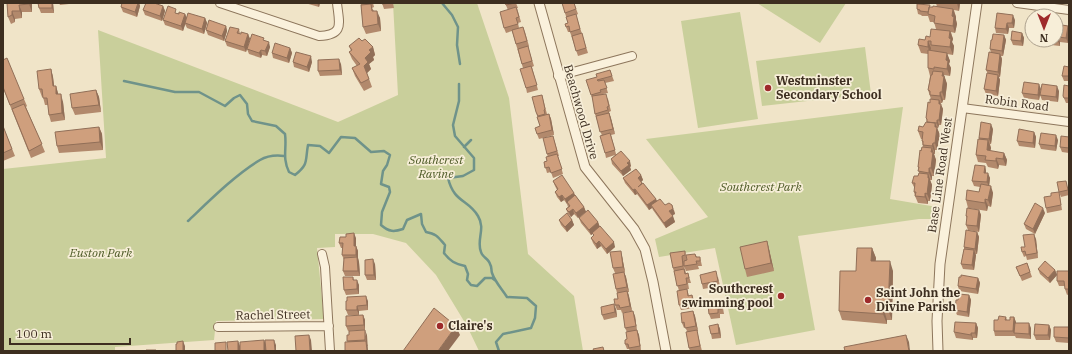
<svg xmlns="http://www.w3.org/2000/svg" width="1072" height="354" font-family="'IBM Plex Serif',serif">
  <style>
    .green { fill: #c9cf9b }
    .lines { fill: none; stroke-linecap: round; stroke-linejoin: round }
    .stream { stroke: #6f938a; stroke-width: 2.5 }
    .minor-casing { stroke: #8d765c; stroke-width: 10 }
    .tertiary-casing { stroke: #8d765c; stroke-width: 11 }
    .minor { stroke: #faf1dc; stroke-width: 8 }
    .tertiary { stroke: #faf1dc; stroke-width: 9 }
    .wall { fill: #b2896c }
    .shaded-wall { fill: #916f58 }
    .building { fill: #cf9f7d; stroke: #916f58 }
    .poi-dot { fill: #9e2a2b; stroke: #f7eed8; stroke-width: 1.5 }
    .labels { text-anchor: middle; stroke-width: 3.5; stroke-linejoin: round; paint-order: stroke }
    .poi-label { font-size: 12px; font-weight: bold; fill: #3d2e20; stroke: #f7eed8; text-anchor: start }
    .street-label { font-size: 12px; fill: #3d2e20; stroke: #f7eed8 }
    .park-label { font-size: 12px; font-style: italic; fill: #4d5a26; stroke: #f7eed8 }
  </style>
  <rect width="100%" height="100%" fill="#f0e4c8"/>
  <path class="green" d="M 393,3 L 477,3 L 509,98 L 528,254 L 574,296 L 583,351 L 479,351 L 467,326 L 436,275 L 406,243 L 373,234 L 335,234 L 335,247 L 317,248 L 324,319 L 216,321 L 214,340 L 115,347 L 115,351 L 3,351 L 3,169 L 106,158 L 98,30 L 338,122 L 398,95 Z
    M 757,3 L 846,3 L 820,43 Z
    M 740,12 L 758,119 L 698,128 L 681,21 Z
    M 865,47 L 871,94 L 762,106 L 756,61 Z
    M 903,107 L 890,199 L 937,207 L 936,219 L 919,219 L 798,236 L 815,330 L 736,345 L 715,248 L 659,257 L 655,239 L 708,217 L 646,139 Z"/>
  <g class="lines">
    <path class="stream" d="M 442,3 L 452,15 L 458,27 L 457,45 L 460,64
      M 124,81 L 175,92 L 199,92 L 225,106 L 234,98 L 240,95 L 247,104 L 248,114 L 252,121 L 276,126 L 285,134 C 287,148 282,158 289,172 L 295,175 C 309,164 305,161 308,145 L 320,146 L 329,153 L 341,137 L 355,138 L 371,152 L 384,151 L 390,155 L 387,165 L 383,171 L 381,184 L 389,187 L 390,192 L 382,212 L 381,225 C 389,232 394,232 403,229 L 407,220 L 421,214 L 422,224 L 426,232 C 437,234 438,237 445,245 L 444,253 C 450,261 455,264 465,266 L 468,274 L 467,280 L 471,285 L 477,286 L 485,278 L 492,278 L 496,281
      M 459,84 L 459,101 L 453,125 L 455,136 L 474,158 L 474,170 L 463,176 L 448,178 C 454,203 468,199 478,216 C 486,229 476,240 481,252 C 482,257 489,259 490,264 C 492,267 491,270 492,273 C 495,282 502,289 507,297 L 527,298 L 536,306 L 535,318 L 531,328 L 503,334 L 496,342 L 499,351
      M 464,147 L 471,140
      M 188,221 C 208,202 236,174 260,160 C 267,156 276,155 284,156"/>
    <g class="minor-casing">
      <path id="minor" d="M 220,3 L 319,36 C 345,35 339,23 337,3
        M 1017,3 L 1069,10
        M 558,76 L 632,56
        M 962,108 L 1069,122
        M 322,254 L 325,267 L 330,351
        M 218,327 L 329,326"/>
    </g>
    <g class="tertiary-casing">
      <path id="tertiary" d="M 539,3 L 585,167 L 634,229 L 645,249 L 653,282 L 666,351
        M 938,351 L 937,321 L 940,264 L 977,3"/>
    </g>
    <use href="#minor" class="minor"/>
    <use href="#tertiary" class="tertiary"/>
  </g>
  <path class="wall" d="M 7,3 L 32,3 L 32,12 L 22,12 L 22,18 L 15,19 L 15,22 L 11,24 L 8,17 Z
    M 38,3 L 53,3 L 54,13 L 41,13 L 39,8 Z
    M 59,3 L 69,3 L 69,4 L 60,5 Z
    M 121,3 L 139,3 L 140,6 L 137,17 L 123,12 L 121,7 L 122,4 Z
    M 305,3 L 320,3 L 319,7 Z
    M 360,3 L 373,3 L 374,7 L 372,8 L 374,11 L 380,18 L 381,31 L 366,34 L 363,27 L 361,5 Z
    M 382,3 L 393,3 L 394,8 L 384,9 Z
    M 505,3 L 516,3 L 518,8 L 517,8 L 521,22 L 518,23 L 519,28 L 523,27 L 525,32 L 529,46 L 528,47 L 534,66 L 532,67 L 538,90 L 527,93 L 526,88 L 523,68 L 512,31 L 506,33 L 504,28 L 508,10 Z
    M 562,3 L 574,3 L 578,14 L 576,15 L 588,53 L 578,56 L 570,32 L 568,32 L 566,27 L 568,23 Z
    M 936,3 L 960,3 L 959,11 L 954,10 L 956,17 L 956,20 L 957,24 L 955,33 L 951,32 L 953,39 L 952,42 L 954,46 L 953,55 L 947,54 L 950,61 L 949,64 L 951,68 L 950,76 L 944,75 L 947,84 L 945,100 L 943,100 L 942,103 L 940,103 L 943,109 L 941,125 L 939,125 L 938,128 L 937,128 L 940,135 L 937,150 L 935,150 L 935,154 L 934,154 L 936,160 L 934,176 L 932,176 L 932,180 L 930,180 L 932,185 L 930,201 L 928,201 L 928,204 L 918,203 L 915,196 L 914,192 L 915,189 L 912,183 L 918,176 L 919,173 L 918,167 L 921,151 L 923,147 L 922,141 L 922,139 L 921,139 L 918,131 L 923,127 L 927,122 L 926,118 L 930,103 L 931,99 L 928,90 L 930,76 L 928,68 L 928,54 L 921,53 L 918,45 L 930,37 L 936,29 L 934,22 L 930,22 L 928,16 L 922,16 L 921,15 L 918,14 L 917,9 L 937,7 Z
    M 163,6 L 165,11 L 162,21 L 145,15 L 143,10 Z
    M 177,13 L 185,14 L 187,18 L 205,18 L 207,23 L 204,34 L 187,28 L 185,24 L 183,31 L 165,25 L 163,20 Z
    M 1015,20 L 1014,28 L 1009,28 L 1008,34 L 996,33 L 995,28 Z
    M 1063,25 L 1068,26 L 1069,29 L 1068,43 L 1060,42 L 1060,46 L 1051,45 L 1050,40 Z
    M 226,26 L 227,31 L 224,41 L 208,35 L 206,30 Z
    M 239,29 L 240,34 L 248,34 L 250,39 L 246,52 L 227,46 L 225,41 Z
    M 1022,33 L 1024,38 L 1023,46 L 1013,45 L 1011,40 Z
    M 1004,35 L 1006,40 L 1003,56 L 1001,56 L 1002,59 L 1000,77 L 999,77 L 1000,80 L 998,96 L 986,94 L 984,89 L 988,74 L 986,70 L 991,53 L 990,49 L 992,40 Z
    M 265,41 L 270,47 L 267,56 L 262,55 L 261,58 L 249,54 L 247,49 Z
    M 362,41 L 373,47 L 375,55 L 373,57 L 374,60 L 369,64 L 371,69 L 367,73 L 372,87 L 364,91 L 355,76 L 352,68 L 357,66 L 352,59 L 349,52 L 351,51 L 349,46 Z
    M 290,48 L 292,53 L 289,63 L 273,58 L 272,53 Z
    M 3,60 L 24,99 L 27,106 L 26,107 L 45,152 L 31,158 L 3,88 Z
    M 293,62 L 312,62 L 309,72 L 294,67 Z
    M 341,64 L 342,75 L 320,76 L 318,71 Z
    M 1069,67 L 1069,81 L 1064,81 L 1062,76 Z
    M 51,69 L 53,77 L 54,86 L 56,86 L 58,94 L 63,102 L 65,120 L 51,122 L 49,115 L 48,105 L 45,105 L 43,97 L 42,97 L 39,89 Z
    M 610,70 L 614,81 L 605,83 L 608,93 L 603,94 L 608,99 L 611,111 L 609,112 L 615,134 L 611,135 L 616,154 L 631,166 L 630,167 L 631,170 L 623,176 L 612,164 L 611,159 L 615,155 L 606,158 L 605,153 L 602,136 L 595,114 L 593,100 L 591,95 L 597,77 Z
    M 1069,86 L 1069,103 L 1066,103 L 1063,96 Z
    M 96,90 L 99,97 L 101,112 L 75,115 L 72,108 Z
    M 1059,91 L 1058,102 L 1042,100 L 1040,95 L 1039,100 L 1024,98 L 1022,93 Z
    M 542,95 L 547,114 L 549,114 L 551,119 L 554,135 L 539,139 L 537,134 L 540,126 L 536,112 Z
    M 3,126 L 15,156 L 3,161 Z
    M 99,127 L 102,134 L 103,150 L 59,153 L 57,146 Z
    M 993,129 L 991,144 L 990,144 L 991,148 L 990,151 L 1004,153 L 1007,160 L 1006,166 L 999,165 L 998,169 L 988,167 L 986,163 L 978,162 L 976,155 L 979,139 L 979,138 Z
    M 1034,132 L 1036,137 L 1035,148 L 1019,146 L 1017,141 Z
    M 553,136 L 559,156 L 558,156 L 563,174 L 553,178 L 551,172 L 547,173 L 544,162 L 547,161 L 548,157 L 547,154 Z
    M 1069,137 L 1069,153 L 1062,152 L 1060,147 Z
    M 1058,140 L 1056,151 L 1041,149 L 1039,144 Z
    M 985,166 L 986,171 L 986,173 L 990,178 L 989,186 L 993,193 L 991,207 L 988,206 L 987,211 L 968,208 L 966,200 L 979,192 L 980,187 L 974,186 L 972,181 Z
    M 641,175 L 643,180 L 641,182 L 656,199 L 657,201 L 674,210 L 675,214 L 672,215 L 675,222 L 666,228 L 653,210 L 652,208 L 649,210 L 637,194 L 635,195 L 625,183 L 623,178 Z
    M 553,181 L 574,193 L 575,195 L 584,207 L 586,212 L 578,218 L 574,214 L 571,217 L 568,214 L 566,209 L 568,207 L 567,204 L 564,200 L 561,202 L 557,197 L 555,192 L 557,190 L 555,186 Z
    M 1067,186 L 1069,195 L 1061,197 L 1059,192 Z
    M 1060,197 L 1062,210 L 1047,213 L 1046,208 Z
    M 979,210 L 981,215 L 979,232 L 968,230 L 966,225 L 967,219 L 966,216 Z
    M 1045,213 L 1035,234 L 1026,229 L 1024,224 Z
    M 579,218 L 598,222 L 600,227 L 615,247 L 607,254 L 601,246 L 597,249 L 593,243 L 591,238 L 593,236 L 593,234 L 591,235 L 581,223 Z
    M 559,220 L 572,220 L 574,225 L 567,232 L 561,225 Z
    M 977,232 L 979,237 L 977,254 L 975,254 L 976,255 L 974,270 L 963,269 L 961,264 L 964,249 L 964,247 Z
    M 356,238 L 356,246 L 358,251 L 358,258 L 359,262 L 360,276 L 345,276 L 343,271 L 344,260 L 342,255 L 343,248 L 341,248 L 339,243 Z
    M 1036,239 L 1038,258 L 1027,260 L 1026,256 L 1024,257 L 1022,252 L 1025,247 Z
    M 767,241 L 769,249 L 774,271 L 747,277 L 745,269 Z
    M 872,248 L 876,258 L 875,261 L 893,271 L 892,320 L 887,320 L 887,324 L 842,320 L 839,311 L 856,271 Z
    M 685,251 L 687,260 L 695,254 L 697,257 L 700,257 L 702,266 L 698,266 L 699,269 L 686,271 L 684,266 L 686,273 L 688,273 L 691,283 L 688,283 L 689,289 L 687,289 L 689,296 L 692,295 L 694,300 L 695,308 L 681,310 L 679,305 L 679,291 L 673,268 Z
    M 622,256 L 625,272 L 624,272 L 626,277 L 629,292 L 628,292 L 632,311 L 622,313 L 621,310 L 617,310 L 615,305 L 618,299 L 617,293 L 616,289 L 615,273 L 613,268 Z
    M 1027,263 L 1032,277 L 1022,281 L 1016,267 Z
    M 375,264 L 376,280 L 367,280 L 365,275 Z
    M 1038,269 L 1055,270 L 1057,275 L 1050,283 L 1040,274 Z
    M 1069,271 L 1069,294 L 1067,295 L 1065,289 L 1065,286 L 1059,286 L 1057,281 Z
    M 353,277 L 354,280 L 359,285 L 359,294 L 346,295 L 344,290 Z
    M 718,277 L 720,286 L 703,289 L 702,284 Z
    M 978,278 L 980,283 L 978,294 L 959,291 L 958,286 Z
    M 969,295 L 971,300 L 969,317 L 957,315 L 955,310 L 958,300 Z
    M 368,301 L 368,310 L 359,311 L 359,315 L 348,315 L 346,310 Z
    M 708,305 L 723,308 L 724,314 L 720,314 L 720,318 L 711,319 L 709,314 Z
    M 616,309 L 617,317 L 604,320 L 602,315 Z
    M 693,311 L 695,316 L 698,331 L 697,331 L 702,351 L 690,351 L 689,348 L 687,331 L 685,327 L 684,328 L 682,323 Z
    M 363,315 L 365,320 L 365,330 L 348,331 L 346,326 Z
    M 635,316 L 637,331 L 639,335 L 641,351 L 630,351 L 629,349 L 627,349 L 625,344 L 627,339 L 627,332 L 625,328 Z
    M 1006,317 L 1007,320 L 1010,320 L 1014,317 L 1016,323 L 1031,328 L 1031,339 L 1016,338 L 1015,336 L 995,336 L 994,331 L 998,320 Z
    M 976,323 L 978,328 L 977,338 L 973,338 L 973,340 L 956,338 L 954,332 Z
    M 718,324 L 720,329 L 721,338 L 712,339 L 711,334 Z
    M 1049,325 L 1051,330 L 1050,340 L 1036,340 L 1034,335 Z
    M 1069,327 L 1069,343 L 1056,342 L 1054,337 Z
    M 367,335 L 367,344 L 368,346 L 348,342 L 347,341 Z"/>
  <path class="shaded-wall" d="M 29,3 L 32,3 L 32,12 L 29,4 Z
    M 52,3 L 53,3 L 54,13 L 52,8 Z
    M 138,3 L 139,3 L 140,6 L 137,17 L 135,12 Z
    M 317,3 L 320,3 L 319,7 Z
    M 957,3 L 960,3 L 959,11 Z
    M 19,5 L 22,12 L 22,18 L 20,11 Z
    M 163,6 L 165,11 L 162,21 L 160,16 Z
    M 953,9 L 956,17 L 956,20 L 957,24 L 955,33 L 953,26 L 952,16 Z
    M 12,11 L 15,19 L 15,22 L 12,15 Z
    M 377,11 L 380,18 L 381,31 L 378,24 Z
    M 185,14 L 187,19 L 183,31 L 181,26 Z
    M 1013,15 L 1015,20 L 1014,28 L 1012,23 Z
    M 205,18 L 207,23 L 204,34 L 202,29 Z
    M 1007,23 L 1009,28 L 1008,34 L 1006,29 Z
    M 226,26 L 227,31 L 224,41 L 222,36 Z
    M 1068,26 L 1069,29 L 1068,43 L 1066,38 Z
    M 950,31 L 953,39 L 952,42 L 954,46 L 953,55 L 950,47 L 949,38 Z
    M 1022,33 L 1024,38 L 1023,46 L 1021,41 Z
    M 248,34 L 250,39 L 246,52 L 244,47 Z
    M 1004,35 L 1006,40 L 1003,56 L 1002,51 Z
    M 1058,37 L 1060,42 L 1060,46 L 1058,41 Z
    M 928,41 L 931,48 L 930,54 L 928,47 Z
    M 269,42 L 270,47 L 267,56 L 265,51 Z
    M 373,47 L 375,55 L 373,57 L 374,60 L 369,64 L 371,69 L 366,74 L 364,66 L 365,58 L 369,50 Z
    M 290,48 L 292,53 L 289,63 L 287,58 Z
    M 261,50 L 262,55 L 261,58 L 259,53 Z
    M 947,53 L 950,61 L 949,64 L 951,68 L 950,76 L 947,69 L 946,60 Z
    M 1000,54 L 1002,59 L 1000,77 L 998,72 Z
    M 311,56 L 312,62 L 309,72 L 307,67 Z
    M 339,59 L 341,64 L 342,75 L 340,70 Z
    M 51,69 L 53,77 L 55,93 L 53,86 Z
    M 943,72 L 947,84 L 945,100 L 942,92 Z
    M 998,75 L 1000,80 L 998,96 L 996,91 Z
    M 1039,84 L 1041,89 L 1039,100 L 1038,95 Z
    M 56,86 L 58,93 L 59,102 L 56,94 Z
    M 1057,86 L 1059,91 L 1058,102 L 1056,97 Z
    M 96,90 L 99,97 L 101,112 L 99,105 Z
    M 940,92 L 943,100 L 942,103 L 940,96 Z
    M 61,94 L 63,102 L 65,120 L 62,113 Z
    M 939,100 L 943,109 L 941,125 L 939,120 Z
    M 607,107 L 611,118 L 615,134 L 613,129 Z
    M 549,114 L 551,119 L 554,135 L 552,130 Z
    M 937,120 L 939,125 L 938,128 L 937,123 Z
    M 935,123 L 940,135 L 937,150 L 935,143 Z
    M 991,124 L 993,129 L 991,144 L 989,139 Z
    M 99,127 L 102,134 L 103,150 L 100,142 Z
    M 1034,132 L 1036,137 L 1035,148 L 1033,143 Z
    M 1056,135 L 1058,140 L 1056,151 L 1055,146 Z
    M 988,140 L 991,148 L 989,157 L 987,150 Z
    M 933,143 L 935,150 L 935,154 L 932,146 Z
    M 932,148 L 936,160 L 934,176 L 931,168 Z
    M 1004,153 L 1007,160 L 1006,166 L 1003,159 Z
    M 996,158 L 999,165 L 998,169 L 996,161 Z
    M 630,161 L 631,166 L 630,167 L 631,170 L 623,176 L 621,171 L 627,163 Z
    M 985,166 L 986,171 L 985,178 L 984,173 Z
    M 929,168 L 932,176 L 932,180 L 929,173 Z
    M 988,173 L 990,178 L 989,187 L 987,182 Z
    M 928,174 L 932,185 L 930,201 L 927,194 Z
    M 641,175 L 643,180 L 640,183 L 638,178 Z
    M 991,186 L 993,193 L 991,207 L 988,200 Z
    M 635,189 L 637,194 L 635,195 L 633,190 Z
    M 574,193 L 576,198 L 567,202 L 567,204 L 565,199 Z
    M 925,193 L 928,201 L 928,204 L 925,197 Z
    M 562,195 L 564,200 L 561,202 L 559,197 Z
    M 656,199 L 658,204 L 651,205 L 652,208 L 649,210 L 647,205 Z
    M 985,199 L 988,206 L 987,211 L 985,203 Z
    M 672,205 L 675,214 L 671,216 L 669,211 Z
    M 584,207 L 586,212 L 578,218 L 576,213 Z
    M 1043,208 L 1045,213 L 1035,234 L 1033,229 Z
    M 573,209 L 574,214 L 571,217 L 569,212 Z
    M 979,210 L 981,215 L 979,232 L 977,226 Z
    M 673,216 L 675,222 L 666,228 L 664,223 Z
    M 572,220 L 574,225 L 567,232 L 565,227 Z
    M 598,222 L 600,228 L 591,235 L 589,230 Z
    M 977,232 L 979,237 L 977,254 L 975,249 Z
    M 354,233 L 356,238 L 356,251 L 354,246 Z
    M 1034,234 L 1036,239 L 1038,258 L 1037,253 Z
    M 599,241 L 601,246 L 597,249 L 596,244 Z
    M 767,241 L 769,249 L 774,271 L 771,263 Z
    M 614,242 L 615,247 L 607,254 L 606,249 Z
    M 356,246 L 358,251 L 358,258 L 359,262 L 360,276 L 358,271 L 357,259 L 356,255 Z
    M 872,248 L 876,258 L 875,270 L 871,261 Z
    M 974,250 L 976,255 L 974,270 L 972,265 Z
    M 621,251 L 622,256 L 625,272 L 623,267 Z
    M 373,259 L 375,264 L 376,280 L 374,275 Z
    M 890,261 L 893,271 L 892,320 L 888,310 Z
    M 1055,270 L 1057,275 L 1050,283 L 1048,278 Z
    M 624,272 L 626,277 L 629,292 L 627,287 Z
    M 978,278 L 980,283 L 978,294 L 976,289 Z
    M 357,280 L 359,285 L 359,294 L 357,289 Z
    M 627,291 L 629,296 L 632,311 L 630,306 Z
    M 692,295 L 694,300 L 695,308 L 693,303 Z
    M 969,295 L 971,300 L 969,317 L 967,312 Z
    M 366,296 L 368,301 L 368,310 L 367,305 Z
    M 614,304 L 616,309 L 617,317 L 615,312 Z
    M 357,306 L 359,311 L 359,315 L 357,310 Z
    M 884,310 L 887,320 L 887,324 L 883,314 Z
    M 633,311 L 635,316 L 637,331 Z
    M 693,311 L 695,316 L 698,331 L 696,326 Z
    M 363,315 L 365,320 L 365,330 L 364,325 Z
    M 1014,317 L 1016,322 L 1015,333 L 1014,333 L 1015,336 L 1013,331 Z
    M 976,323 L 978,328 L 977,338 L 975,333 Z
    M 1029,323 L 1031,328 L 1031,339 L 1029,334 Z
    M 718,324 L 720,329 L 721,338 L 719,333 Z
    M 1049,325 L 1051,330 L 1050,340 L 1048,335 Z
    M 456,326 L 460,335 L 448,351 L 438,351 Z
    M 365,330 L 367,335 L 368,351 L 367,351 Z
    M 637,330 L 639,335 L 641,351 L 640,346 Z
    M 971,333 L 973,338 L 973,340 L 971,335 Z
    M 309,335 L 311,340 L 312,351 L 310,351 Z
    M 906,335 L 909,342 L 910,351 L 909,351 Z
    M 264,340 L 266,345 L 266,351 L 264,351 Z
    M 274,340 L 276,345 L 276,351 L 275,351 Z
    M 183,341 L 185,346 L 185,351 L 183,351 Z
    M 238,341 L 240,346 L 240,351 L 238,351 Z"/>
  <path class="building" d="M 7,3 L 29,3 L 29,4 L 19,5 L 20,11 L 12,11 L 12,15 L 8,17 Z
    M 38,3 L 52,3 L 52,8 L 39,8 Z
    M 122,3 L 138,3 L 135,12 L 121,7 Z
    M 146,3 L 154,3 L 163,6 L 160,16 L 143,10 Z
    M 382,3 L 392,3 L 382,4 Z
    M 505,3 L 515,3 L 506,5 Z
    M 562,3 L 574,3 L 576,9 L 565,13 Z
    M 371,4 L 372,11 L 377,11 L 378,24 L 363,27 L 361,5 Z
    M 917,4 L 930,5 L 928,12 L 920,11 L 920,10 L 917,9 Z
    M 168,6 L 176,9 L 175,13 L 179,14 L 179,12 L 185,14 L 181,26 L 163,20 Z
    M 933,6 L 953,9 L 952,16 L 954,17 L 953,26 L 934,23 L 935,16 L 928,14 L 929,7 L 933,7 Z
    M 516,7 L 519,17 L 516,18 L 518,24 L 504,28 L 500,12 Z
    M 188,13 L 205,18 L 202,29 L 185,23 Z
    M 997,13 L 1013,15 L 1012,23 L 1007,23 L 1006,29 L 995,28 Z
    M 576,14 L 580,29 L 570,32 L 569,26 L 566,27 L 565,24 L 568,23 L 566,17 Z
    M 209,20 L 226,26 L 222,36 L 206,30 Z
    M 1032,24 L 1032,33 L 1031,33 Z
    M 1056,24 L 1062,24 L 1062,25 L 1068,26 L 1066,38 L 1058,37 L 1058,41 L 1050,40 L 1056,40 Z
    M 230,27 L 239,29 L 237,33 L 241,34 L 241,32 L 248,34 L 244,47 L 225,41 Z
    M 523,27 L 527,41 L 516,44 L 512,30 Z
    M 931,29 L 950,31 L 949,38 L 951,39 L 950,47 L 931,45 L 931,41 L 928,41 L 928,47 L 918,45 L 919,39 L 925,40 L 926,36 L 930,37 Z
    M 1012,31 L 1022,33 L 1021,41 L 1011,40 Z
    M 582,33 L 586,48 L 576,51 L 572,36 Z
    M 252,34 L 264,38 L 263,40 L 269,42 L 265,51 L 261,50 L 259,53 L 247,49 Z
    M 993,34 L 1004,35 L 1002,51 L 990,49 L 991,40 L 992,40 Z
    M 359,38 L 362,41 L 365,39 L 373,47 L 369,50 L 371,52 L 365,58 L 368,62 L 364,66 L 369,79 L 361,83 L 352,68 L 360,64 L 349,52 L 352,50 L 349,46 Z
    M 275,43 L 290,48 L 287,58 L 272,53 Z
    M 528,46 L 532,61 L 522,64 L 518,49 Z
    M 928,50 L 947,53 L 946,60 L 948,61 L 947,69 L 934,67 L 934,69 L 928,68 Z
    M 296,52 L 311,56 L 307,67 L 293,62 Z
    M 989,52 L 1000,54 L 998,72 L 986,70 Z
    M 7,58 L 24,99 L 10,105 L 3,87 L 3,60 Z
    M 339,59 L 340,70 L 318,71 L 318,60 Z
    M 531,66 L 537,85 L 526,88 L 520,69 Z
    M 1064,66 L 1069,67 L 1069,76 L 1062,76 Z
    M 51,69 L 53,86 L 56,86 L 56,94 L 61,94 L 62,113 L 49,115 L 47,98 L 43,98 L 42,89 L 39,89 L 37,71 Z
    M 610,70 L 612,76 L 597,80 L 598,81 L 604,80 L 607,88 L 600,90 L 601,92 L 591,95 L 586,80 L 597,77 L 596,74 Z
    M 933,71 L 943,72 L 942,76 L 944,76 L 942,92 L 940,92 L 940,96 L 930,95 L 930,91 L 928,90 L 931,75 L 932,75 Z
    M 987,73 L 998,75 L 996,91 L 984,89 Z
    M 1024,82 L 1039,84 L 1038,95 L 1022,93 Z
    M 1042,84 L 1057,86 L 1056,97 L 1040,95 Z
    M 1064,85 L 1069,86 L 1069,98 L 1064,98 L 1063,96 Z
    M 96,90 L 99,105 L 72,108 L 70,94 Z
    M 606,94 L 609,106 L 607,107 L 608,110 L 595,114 L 592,96 Z
    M 542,95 L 545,109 L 544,110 L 545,114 L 538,116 L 536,112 L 532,97 Z
    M 930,99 L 939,100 L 939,104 L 941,104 L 939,120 L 937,120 L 937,123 L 927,122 L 927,119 L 926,118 L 928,102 L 930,103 Z
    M 24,104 L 42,144 L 29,151 L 12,109 Z
    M 609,113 L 613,129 L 600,132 L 596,116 Z
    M 549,114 L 552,130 L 537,134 L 535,128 L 540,126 L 537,117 Z
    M 926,122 L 935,123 L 935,127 L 937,127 L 935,143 L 933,143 L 932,146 L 923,145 L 923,141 L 922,141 L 923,132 L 918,131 L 919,126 L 923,127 Z
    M 981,122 L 991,124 L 989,139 L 979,138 Z
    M 3,126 L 12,149 L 3,153 Z
    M 99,127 L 100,142 L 57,146 L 55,132 Z
    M 1019,129 L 1034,132 L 1033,143 L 1017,141 Z
    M 610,133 L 615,150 L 605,153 L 600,136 Z
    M 1041,133 L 1056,135 L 1055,146 L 1039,144 Z
    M 553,136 L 557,151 L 547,154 L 543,138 Z
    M 1061,136 L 1069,137 L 1069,148 L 1060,147 Z
    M 978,139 L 988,140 L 987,150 L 1004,153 L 1003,159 L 996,158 L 996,161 L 985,160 L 986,156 L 976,155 Z
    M 922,147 L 932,148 L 931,152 L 933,152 L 931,168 L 929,168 L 929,173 L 918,171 L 919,167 L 918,167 L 920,150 L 921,151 Z
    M 621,151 L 630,161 L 627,163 L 629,165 L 621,171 L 611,159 Z
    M 557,154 L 562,169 L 551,173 L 549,167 L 545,168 L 544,162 L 547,161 L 546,157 Z
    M 975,165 L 985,166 L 984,173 L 988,173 L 987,182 L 972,181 Z
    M 636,169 L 641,175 L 638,178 L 642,183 L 638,187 L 643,183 L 656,199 L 647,205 L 635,189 L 633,190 L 623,178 Z
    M 919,173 L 928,174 L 928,178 L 929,178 L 927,194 L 925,193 L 925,197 L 915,196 L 916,192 L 914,192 L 915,183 L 912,183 L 914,176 L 918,176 Z
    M 562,175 L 574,193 L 565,199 L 562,195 L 559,197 L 555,192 L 558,189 L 553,181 Z
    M 1066,181 L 1068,190 L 1059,192 L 1057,182 Z
    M 981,184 L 991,186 L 988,200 L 985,199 L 985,203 L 966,200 L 967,190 L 979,192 Z
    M 1059,192 L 1061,205 L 1046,208 L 1044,197 L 1051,196 L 1051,193 Z
    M 575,195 L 584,207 L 576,213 L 573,209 L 569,212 L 566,209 L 570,206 L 567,202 Z
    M 660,199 L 665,205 L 669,203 L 672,205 L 673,209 L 669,211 L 673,216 L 664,223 L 651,205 Z
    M 1035,203 L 1043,208 L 1033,229 L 1024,224 Z
    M 967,208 L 979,210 L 977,226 L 966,225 L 967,216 L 966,216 Z
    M 588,210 L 598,222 L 589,230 L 579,218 Z
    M 567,213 L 572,220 L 565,227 L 559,220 Z
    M 600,226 L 614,242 L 606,249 L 599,241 L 596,244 L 591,238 L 594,235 L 592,233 Z
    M 966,230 L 977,232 L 975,249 L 964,247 Z
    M 354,233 L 354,246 L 356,246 L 356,255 L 342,255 L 343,243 L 339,243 L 340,237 L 346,237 L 346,234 Z
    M 1034,234 L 1037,253 L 1026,255 L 1025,251 L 1022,252 L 1021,247 L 1025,247 L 1023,235 Z
    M 767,241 L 771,263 L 745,269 L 740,247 Z
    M 857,248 L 872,248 L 871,261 L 890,261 L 888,310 L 884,310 L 883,314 L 839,311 L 840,271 L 856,271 Z
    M 964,249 L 974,250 L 972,265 L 961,264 Z
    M 621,251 L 623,267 L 613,268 L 610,252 Z
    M 685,251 L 685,255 L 682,256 L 683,266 L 673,268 L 670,253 Z
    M 695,254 L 696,257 L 700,257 L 700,261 L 696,261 L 697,264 L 684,266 L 684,261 L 687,260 L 686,255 Z
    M 357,257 L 358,271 L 343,271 L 344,258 Z
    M 373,259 L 374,275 L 365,275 L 365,260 Z
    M 1045,261 L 1055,270 L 1048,278 L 1038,269 Z
    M 1027,263 L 1030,272 L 1020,276 L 1016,267 Z
    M 684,269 L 685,274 L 688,273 L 689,278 L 686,278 L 687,284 L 677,286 L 674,271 Z
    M 716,271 L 718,281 L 702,284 L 700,275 Z
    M 1057,271 L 1069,271 L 1069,289 L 1065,289 L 1064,281 L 1057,281 Z
    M 624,272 L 627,287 L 616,289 L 613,274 Z
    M 961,275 L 978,278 L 976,289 L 958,286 L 959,277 L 961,277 Z
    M 343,277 L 353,277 L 353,280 L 357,280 L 357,289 L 344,290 Z
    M 687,289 L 688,296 L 692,295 L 693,303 L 679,305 L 677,291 Z
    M 627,291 L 630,306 L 620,308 L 619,305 L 615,305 L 614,299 L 618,299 L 617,293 Z
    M 959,294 L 969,295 L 967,312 L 955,310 L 956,300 L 958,300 Z
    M 366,296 L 367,305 L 357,306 L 357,310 L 346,310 L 346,301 L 347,301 L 347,297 Z
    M 721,303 L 722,309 L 718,309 L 718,313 L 709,314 L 708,305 Z
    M 614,304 L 615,312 L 602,315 L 601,307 Z
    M 434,308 L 456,326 L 438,351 L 403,351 Z
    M 633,311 L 636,326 L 625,328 L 623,313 Z
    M 693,311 L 696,326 L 685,328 L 684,322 L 682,323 L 681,313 Z
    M 363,315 L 364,325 L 346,326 L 346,316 Z
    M 999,316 L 1006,317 L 1005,320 L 1010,320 L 1010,317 L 1014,317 L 1013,331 L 994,331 L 994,320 L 998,320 Z
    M 955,322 L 976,323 L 975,333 L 971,333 L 971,335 L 954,332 Z
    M 1015,323 L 1029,323 L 1029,334 L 1014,333 Z
    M 718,324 L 719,333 L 711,334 L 709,326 Z
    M 1035,324 L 1049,325 L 1048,335 L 1034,335 Z
    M 1054,327 L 1069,327 L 1069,338 L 1054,337 Z
    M 365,330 L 365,340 L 347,341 L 347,335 L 349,335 L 349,331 Z
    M 637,330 L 640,346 L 629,348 L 628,344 L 625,344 L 625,340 L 627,339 L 626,332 Z
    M 697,330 L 700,346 L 689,348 L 686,332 Z
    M 309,335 L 310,351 L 296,351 L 295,336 Z
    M 906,335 L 909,351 L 845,351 L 844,347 Z
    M 264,340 L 264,351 L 240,351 L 240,342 Z
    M 265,340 L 274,340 L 275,351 L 266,351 Z
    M 183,341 L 183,351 L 176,351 L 176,344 L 177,344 L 177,342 Z
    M 238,341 L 238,351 L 228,351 L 227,342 Z
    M 366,341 L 367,351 L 345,351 L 345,342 Z
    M 226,342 L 226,351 L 215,351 L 215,343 Z
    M 603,347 L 604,351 L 594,351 L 593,349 Z
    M 146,350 L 156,350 L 156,351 L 146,351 Z"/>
  <g class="poi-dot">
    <circle cx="768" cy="88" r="4"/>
    <circle cx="781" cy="296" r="4"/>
    <circle cx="868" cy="300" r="4"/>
    <circle cx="440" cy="326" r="4"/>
  </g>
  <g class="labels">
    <g class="poi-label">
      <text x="776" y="85">Westminster<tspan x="776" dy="14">Secondary School</tspan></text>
      <text x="773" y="293" text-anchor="end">Southcrest<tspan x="773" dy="14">swimming pool</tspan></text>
      <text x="876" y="297">Saint John the<tspan x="876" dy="14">Divine Parish</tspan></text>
      <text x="448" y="330">Claire's</text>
    </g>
    <g class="street-label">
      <text transform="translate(1017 103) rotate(7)" y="4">Robin Road</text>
      <text transform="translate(581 112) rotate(74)" y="4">Beachwood Drive</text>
      <text transform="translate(940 175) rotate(-82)" y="4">Base Line Road West</text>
      <text transform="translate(273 315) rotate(-1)" y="4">Rachel Street</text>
    </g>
    <g class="park-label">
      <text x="436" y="164">Southcrest<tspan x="436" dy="14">Ravine</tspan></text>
      <text x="761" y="191">Southcrest Park</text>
      <text x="101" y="257">Euston Park</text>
    </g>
  </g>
  <rect width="1072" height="354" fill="none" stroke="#3d2e20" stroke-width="8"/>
  <g transform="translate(1044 28) rotate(180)"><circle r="19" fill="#f7eed8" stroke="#ada18e"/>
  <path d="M0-3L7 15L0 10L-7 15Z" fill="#9e2a2b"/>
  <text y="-6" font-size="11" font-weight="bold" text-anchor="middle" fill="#3d2e20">N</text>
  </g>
  <path d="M10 338v6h120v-6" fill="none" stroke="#3d2e20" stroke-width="2"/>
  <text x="16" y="338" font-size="12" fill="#3d2e20" stroke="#f7eed8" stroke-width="3" paint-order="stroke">100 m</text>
</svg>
